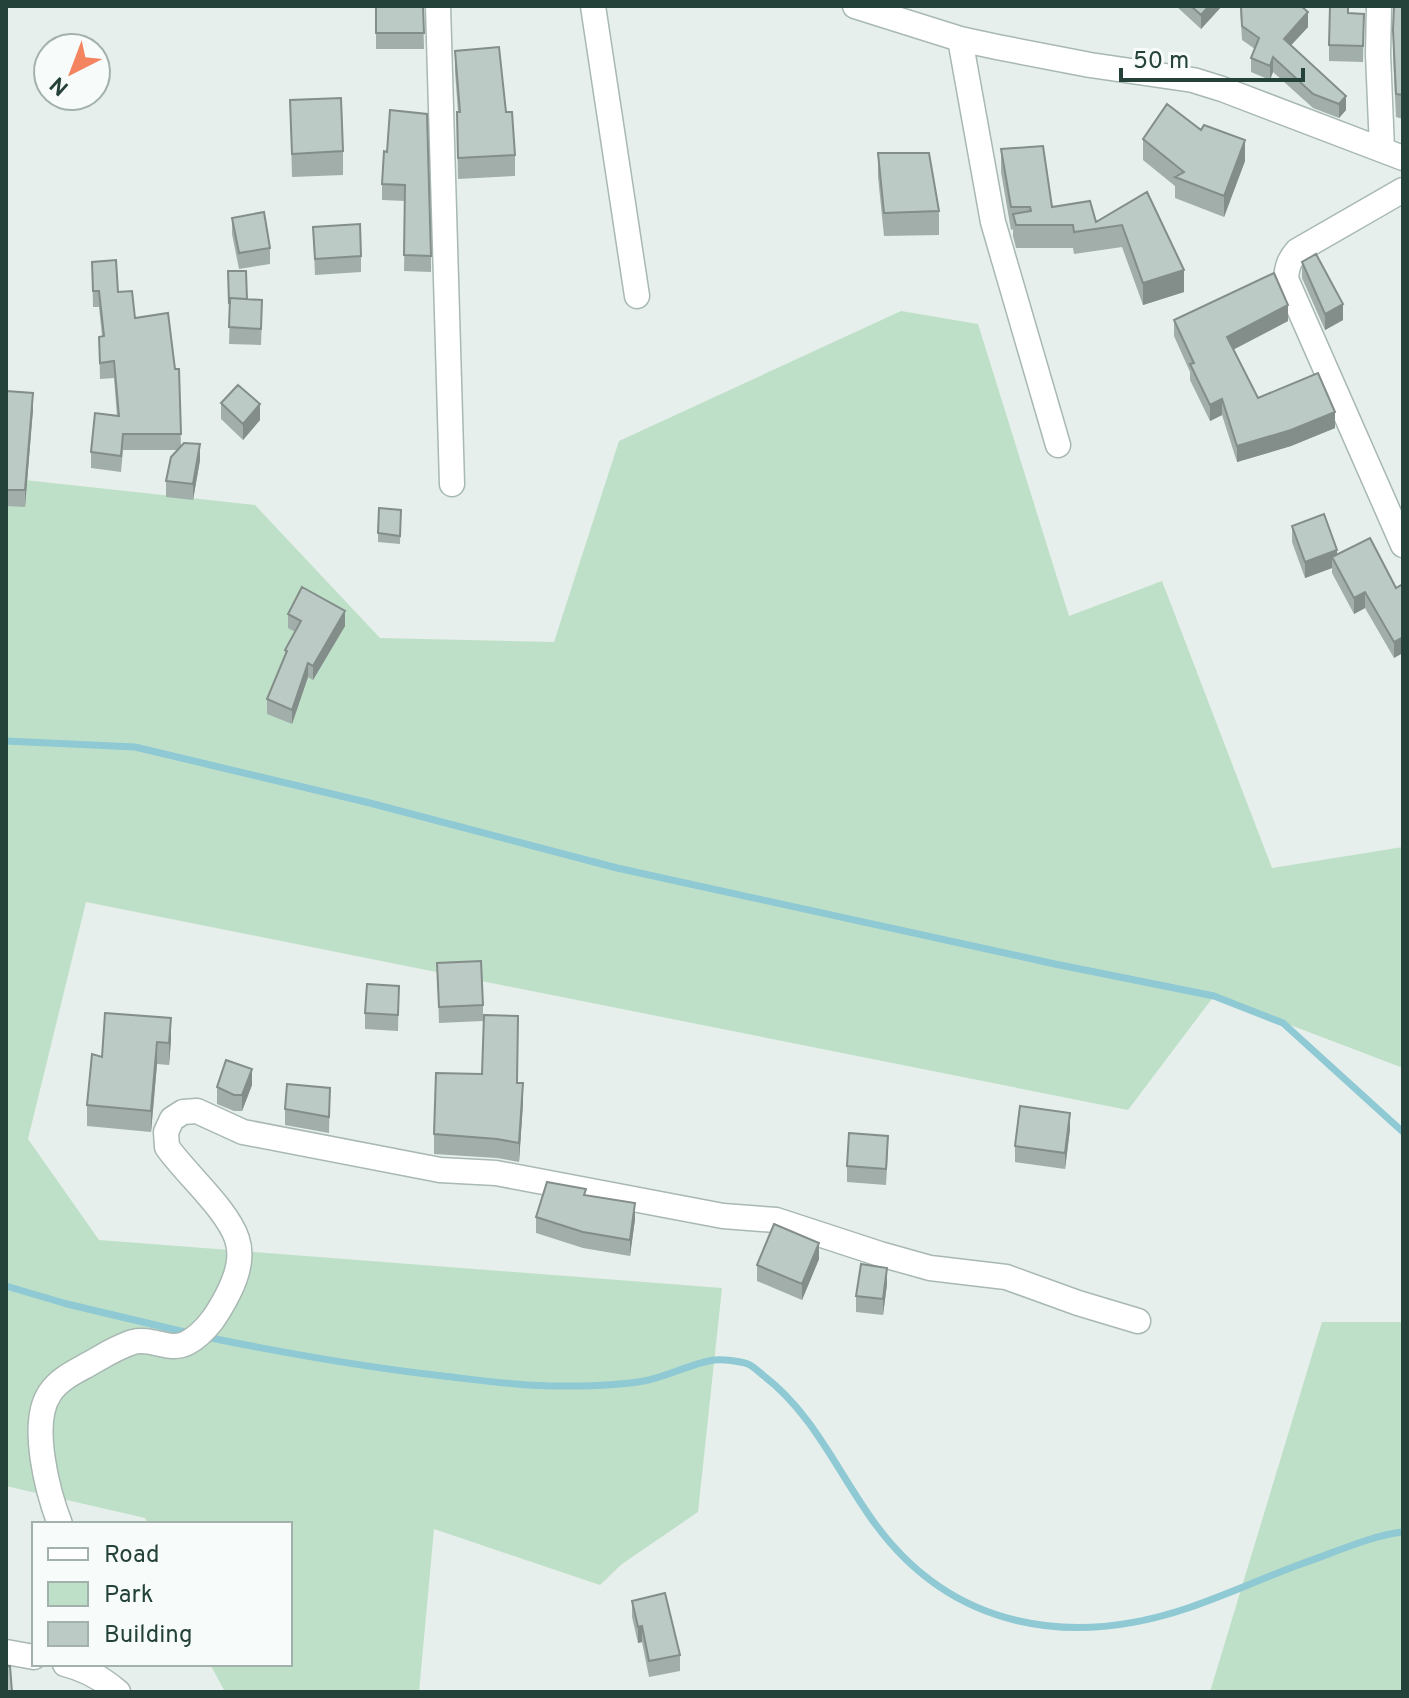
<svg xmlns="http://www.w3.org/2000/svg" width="1409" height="1698" font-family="Overpass,sans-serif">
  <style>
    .green { fill: #bfe0c8 }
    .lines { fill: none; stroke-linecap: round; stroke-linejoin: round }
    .stream { stroke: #8ec9d4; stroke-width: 7 }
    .minor-casing { stroke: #a8b8b2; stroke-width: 27 }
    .minor { stroke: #fff; stroke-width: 24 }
    .wall { fill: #a1aea9 }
    .shaded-wall { fill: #838d89 }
    .building { fill: #bbcac4; stroke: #838d89; stroke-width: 2 }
  </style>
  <rect width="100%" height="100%" fill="#e6efeb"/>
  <path class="green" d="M 901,311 L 978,324 L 1069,616 L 1162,581 L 1272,868 L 1403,847 L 1403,1068 L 1214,996 L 1128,1110 L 86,902 L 28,1139 L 99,1240 L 722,1288 L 698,1512 L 622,1564 L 600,1585 L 434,1529 L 419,1692 L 225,1692 L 210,1664 L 290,1664 L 290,1524 L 148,1524 L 145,1518 L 6,1486 L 6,478 L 255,505 L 380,638 L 554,642 L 619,441 Z
    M 1322,1322 L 1403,1322 L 1403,1692 L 1210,1692 Z"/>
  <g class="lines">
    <path class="stream" d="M 6,741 L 135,747 L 366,802 L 617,868 L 1055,964 L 1214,996 L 1283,1023 L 1403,1132
      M 6,1286 L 67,1304 L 189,1333
      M 206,1337 C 284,1353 363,1367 443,1376 C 486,1381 528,1387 570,1386 C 594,1386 620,1385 644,1381 C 667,1377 692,1363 714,1360 C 723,1359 739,1361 748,1364 C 753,1366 759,1372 764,1376 C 814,1414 839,1475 876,1525 C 953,1629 1070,1648 1188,1608 C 1226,1595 1263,1578 1301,1564 C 1331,1554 1372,1535 1403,1532"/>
    <g class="minor-casing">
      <path id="minor" d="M 438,6 L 452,484
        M 593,6 L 637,296
        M 855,6 L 960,39 L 997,47 L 1090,65 L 1193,80 L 1222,89 L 1403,158
        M 1379,6 L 1378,54 L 1382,149
        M 960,39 L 993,222 L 1058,445
        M 1403,190 L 1297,251 C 1289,260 1287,267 1286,279 L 1403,545
        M 60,1524 C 48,1493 29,1423 50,1393 C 59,1379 75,1372 89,1364 C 103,1356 117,1347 133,1342 C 152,1337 169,1352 187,1343 C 207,1332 219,1312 229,1292 C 237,1276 243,1257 237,1239 C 227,1209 186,1174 167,1147 L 166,1132 L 172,1119 L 183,1112 L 197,1111 L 243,1132 L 440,1170 L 496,1173 L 723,1216 L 776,1220 L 880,1254 L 930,1268 L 1006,1277 L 1078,1303 L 1138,1321
        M 6,1652 L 34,1657
        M 65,1664 C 85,1669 103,1679 118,1692"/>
    </g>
    <use href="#minor" class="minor"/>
  </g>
  <path class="wall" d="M 376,6 L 423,6 L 424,49 L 376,49 Z
    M 1176,6 L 1222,6 L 1201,29 Z
    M 1240,6 L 1308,27 L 1291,45 L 1346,110 L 1339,118 L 1313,108 L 1273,72 L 1270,80 L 1251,72 L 1251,58 L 1255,49 L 1242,40 Z
    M 1349,6 L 1349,13 L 1364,14 L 1363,62 L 1329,61 L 1329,45 Z
    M 1394,6 L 1403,6 L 1403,119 L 1396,117 L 1393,54 Z
    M 455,51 L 506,112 L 515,155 L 515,176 L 458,179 L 457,132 L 458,112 L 455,72 Z
    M 290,100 L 343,151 L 343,175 L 292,177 Z
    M 390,110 L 431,256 L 431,272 L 404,271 L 405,201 L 382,200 L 382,184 L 387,152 Z
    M 1201,130 L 1245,161 L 1224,217 L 1175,198 L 1175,186 L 1143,160 L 1143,139 Z
    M 1001,149 L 1052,207 L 1096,222 L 1147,192 L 1184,292 L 1143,305 L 1122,247 L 1074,254 L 1073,248 L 1016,248 L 1013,236 L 1013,229 L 1011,230 L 1001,172 Z
    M 878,153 L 939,211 L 939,235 L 884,236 L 878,177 Z
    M 232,218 L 270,248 L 270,264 L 239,269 L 232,234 Z
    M 313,227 L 361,256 L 361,272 L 315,275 Z
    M 92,262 L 118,292 L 135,318 L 175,369 L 179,369 L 181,446 L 200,460 L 193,500 L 166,497 L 166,481 L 177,450 L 123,450 L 121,472 L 91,468 L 91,452 L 117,416 L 114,378 L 100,379 L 99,337 L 102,336 L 99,307 L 93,307 Z
    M 1302,262 L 1343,320 L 1325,330 L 1302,278 Z
    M 228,271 L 247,299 L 262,316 L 261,345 L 229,344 L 230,311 Z
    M 1174,320 L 1288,321 L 1234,349 L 1258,398 L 1335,428 L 1291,446 L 1237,462 L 1222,415 L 1210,421 L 1190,380 L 1190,372 L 1174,336 Z
    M 6,391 L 33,409 L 25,507 L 6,506 Z
    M 221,403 L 260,420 L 243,440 L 221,419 Z
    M 401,510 L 400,544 L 378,542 L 378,533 Z
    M 1292,526 L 1396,588 L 1394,658 L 1365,608 L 1354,614 L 1332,573 L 1332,568 L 1305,578 L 1292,542 Z
    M 288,614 L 345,626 L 313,680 L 308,677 L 292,724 L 267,714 L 267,699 L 285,656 L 285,650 L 295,632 L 288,628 Z
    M 437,963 L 483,1005 L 483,1021 L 439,1023 Z
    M 399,986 L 398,1031 L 365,1029 L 365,1013 Z
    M 105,1013 L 171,1040 L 169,1065 L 157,1064 L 151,1132 L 87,1126 L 87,1105 L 102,1057 Z
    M 518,1083 L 523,1103 L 519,1162 L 497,1158 L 434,1154 L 434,1134 Z
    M 252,1085 L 242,1111 L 234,1111 L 217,1104 L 217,1087 Z
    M 330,1088 L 329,1133 L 285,1125 L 285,1109 Z
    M 1070,1129 L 1065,1169 L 1015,1162 L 1015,1146 Z
    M 888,1152 L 886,1185 L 847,1182 L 847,1166 Z
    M 586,1196 L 635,1219 L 630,1256 L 583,1248 L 536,1233 L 536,1217 Z
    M 819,1259 L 802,1300 L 757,1281 L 757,1265 Z
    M 887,1284 L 883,1315 L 856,1312 L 856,1296 Z
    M 632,1601 L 680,1655 L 680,1671 L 649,1677 L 642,1642 L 638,1643 L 632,1617 Z"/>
  <path class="shaded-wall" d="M 1209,6 L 1222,6 L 1201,29 L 1201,15 Z
    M 1308,12 L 1308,27 L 1284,53 L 1284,39 Z
    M 1273,57 L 1273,72 L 1270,80 L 1270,66 Z
    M 1346,96 L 1346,110 L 1339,118 L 1339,104 Z
    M 1245,140 L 1245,161 L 1224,217 L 1224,196 Z
    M 1184,270 L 1184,292 L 1143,305 L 1143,283 Z
    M 1343,304 L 1343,320 L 1325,330 L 1325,314 Z
    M 1288,305 L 1288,321 L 1227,353 L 1227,337 Z
    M 33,393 L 33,409 L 25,507 L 25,490 Z
    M 1222,399 L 1222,415 L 1210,421 L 1210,405 Z
    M 260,404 L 260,420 L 243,440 L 243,424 Z
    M 1335,412 L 1335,428 L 1291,446 L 1237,462 L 1237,446 Z
    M 200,444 L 200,460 L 193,500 L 193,484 Z
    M 1337,550 L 1337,566 L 1332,557 L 1332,568 L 1305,578 L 1305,562 Z
    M 1365,592 L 1365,608 L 1354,614 L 1354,598 Z
    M 345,611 L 345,626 L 313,680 L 313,666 Z
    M 1403,637 L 1403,653 L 1394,658 L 1394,642 Z
    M 308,663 L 308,677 L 292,724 L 292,710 Z
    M 171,1018 L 171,1040 L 169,1065 L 169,1043 Z
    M 157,1042 L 157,1064 L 151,1132 L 151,1111 Z
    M 252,1069 L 252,1085 L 242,1111 L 242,1095 Z
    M 523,1083 L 523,1103 L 519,1162 L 519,1143 Z
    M 1070,1113 L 1070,1129 L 1065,1169 L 1065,1153 Z
    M 635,1203 L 635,1219 L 630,1256 L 630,1240 Z
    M 819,1243 L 819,1259 L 802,1300 L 802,1284 Z
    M 887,1268 L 887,1284 L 883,1315 L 883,1299 Z
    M 642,1626 L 642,1642 L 638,1643 L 638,1627 Z"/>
  <path class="building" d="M 376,6 L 423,6 L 424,33 L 376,33 Z
    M 1191,6 L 1209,6 L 1201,15 Z
    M 1241,6 L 1301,6 L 1308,12 L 1284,39 L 1346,96 L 1339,104 L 1313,94 L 1273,57 L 1270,66 L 1251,58 L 1259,38 L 1242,26 Z
    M 1330,6 L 1348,6 L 1348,13 L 1364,14 L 1363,46 L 1329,45 Z
    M 1394,6 L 1403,6 L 1403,95 L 1396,94 L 1393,30 Z
    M 499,47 L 506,112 L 512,112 L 515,155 L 458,158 L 457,112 L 460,112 L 455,51 Z
    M 341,98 L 343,151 L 292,154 L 290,100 Z
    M 1167,104 L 1201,130 L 1204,125 L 1245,140 L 1224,196 L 1175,177 L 1184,172 L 1143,139 Z
    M 390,110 L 427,114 L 431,256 L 404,255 L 405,185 L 382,184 L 384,151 L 387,152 Z
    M 1043,146 L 1052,207 L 1090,201 L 1096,222 L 1147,192 L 1184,270 L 1143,283 L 1122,225 L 1074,232 L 1073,225 L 1016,225 L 1013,214 L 1031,211 L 1030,207 L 1011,207 L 1001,149 Z
    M 878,153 L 929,153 L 939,211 L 884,213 Z
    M 264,212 L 270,248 L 239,253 L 232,218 Z
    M 360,224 L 361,256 L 315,259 L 313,227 Z
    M 1316,254 L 1343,304 L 1325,314 L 1302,262 Z
    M 116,260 L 118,292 L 132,291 L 135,318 L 168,313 L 175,369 L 179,369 L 181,434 L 123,434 L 121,456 L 91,452 L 95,413 L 119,416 L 114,361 L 100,363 L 99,337 L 104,336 L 99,291 L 93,291 L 92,262 Z
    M 228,271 L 246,271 L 247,299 L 230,298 L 230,303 L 229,303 Z
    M 1274,273 L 1288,305 L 1227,337 L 1258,398 L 1318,373 L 1335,412 L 1291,430 L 1237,446 L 1222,399 L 1210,405 L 1190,364 L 1194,363 L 1174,320 Z
    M 230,298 L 262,300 L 261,329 L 229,327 Z
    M 238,385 L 260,404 L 243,424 L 221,403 Z
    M 6,391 L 33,393 L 25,490 L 6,490 Z
    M 184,443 L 200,444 L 193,484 L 166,481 L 171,457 Z
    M 379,508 L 401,510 L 400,536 L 378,533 Z
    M 1324,514 L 1337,550 L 1305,562 L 1292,526 Z
    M 1370,538 L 1396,588 L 1403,584 L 1403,637 L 1394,642 L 1365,592 L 1354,598 L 1332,557 Z
    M 302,587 L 345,611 L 313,666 L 308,663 L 292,710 L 267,699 L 287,651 L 285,650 L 301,621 L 288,614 Z
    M 481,961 L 483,1005 L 439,1007 L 437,963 Z
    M 367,984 L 399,986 L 398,1015 L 365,1013 Z
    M 105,1013 L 171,1018 L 169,1043 L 157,1042 L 151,1111 L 87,1105 L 92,1054 L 102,1057 Z
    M 484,1015 L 518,1016 L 517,1083 L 523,1083 L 519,1143 L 497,1139 L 434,1134 L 436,1073 L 482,1074 Z
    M 226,1060 L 252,1069 L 242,1095 L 234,1095 L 217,1087 Z
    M 287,1084 L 330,1088 L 329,1117 L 285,1109 Z
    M 1020,1106 L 1070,1113 L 1065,1153 L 1015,1146 Z
    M 849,1133 L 888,1136 L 886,1169 L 847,1166 Z
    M 547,1182 L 586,1189 L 584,1195 L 635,1203 L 630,1240 L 583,1232 L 536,1217 Z
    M 774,1224 L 819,1243 L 802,1284 L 757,1265 Z
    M 861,1264 L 887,1268 L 883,1299 L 856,1296 Z
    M 665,1593 L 680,1655 L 649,1661 L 642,1626 L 638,1627 L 632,1601 Z
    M 6,1666 L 10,1666 L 12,1692 L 6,1692 Z"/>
  <rect width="1409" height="1698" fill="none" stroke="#24423a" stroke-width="16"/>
  <rect x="32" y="1522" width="260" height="144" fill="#f7fbf9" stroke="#a3b1ad" stroke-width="2"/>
  <rect x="48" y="1548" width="40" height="12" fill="#ffffff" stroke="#a3b1ad" stroke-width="2"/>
  <text x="104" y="1562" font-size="24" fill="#24423a">Road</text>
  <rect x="48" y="1582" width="40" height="24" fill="#bfe0c8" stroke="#a3b1ad" stroke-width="2"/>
  <text x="104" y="1602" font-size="24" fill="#24423a">Park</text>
  <rect x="48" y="1622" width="40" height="24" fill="#bbcac4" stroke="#a3b1ad" stroke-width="2"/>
  <text x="104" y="1642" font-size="24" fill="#24423a">Building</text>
  <g transform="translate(72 72) rotate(222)"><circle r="38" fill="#f7fbf9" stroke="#a3b1ad" stroke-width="2"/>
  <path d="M0-6L14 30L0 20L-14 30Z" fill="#f4845f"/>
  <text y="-12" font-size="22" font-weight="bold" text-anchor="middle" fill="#24423a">N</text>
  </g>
  <path d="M1121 68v12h182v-12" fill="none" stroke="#24423a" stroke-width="4"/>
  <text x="1133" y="68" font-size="24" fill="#24423a" stroke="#f7fbf9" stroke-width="6" paint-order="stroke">50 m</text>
</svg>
